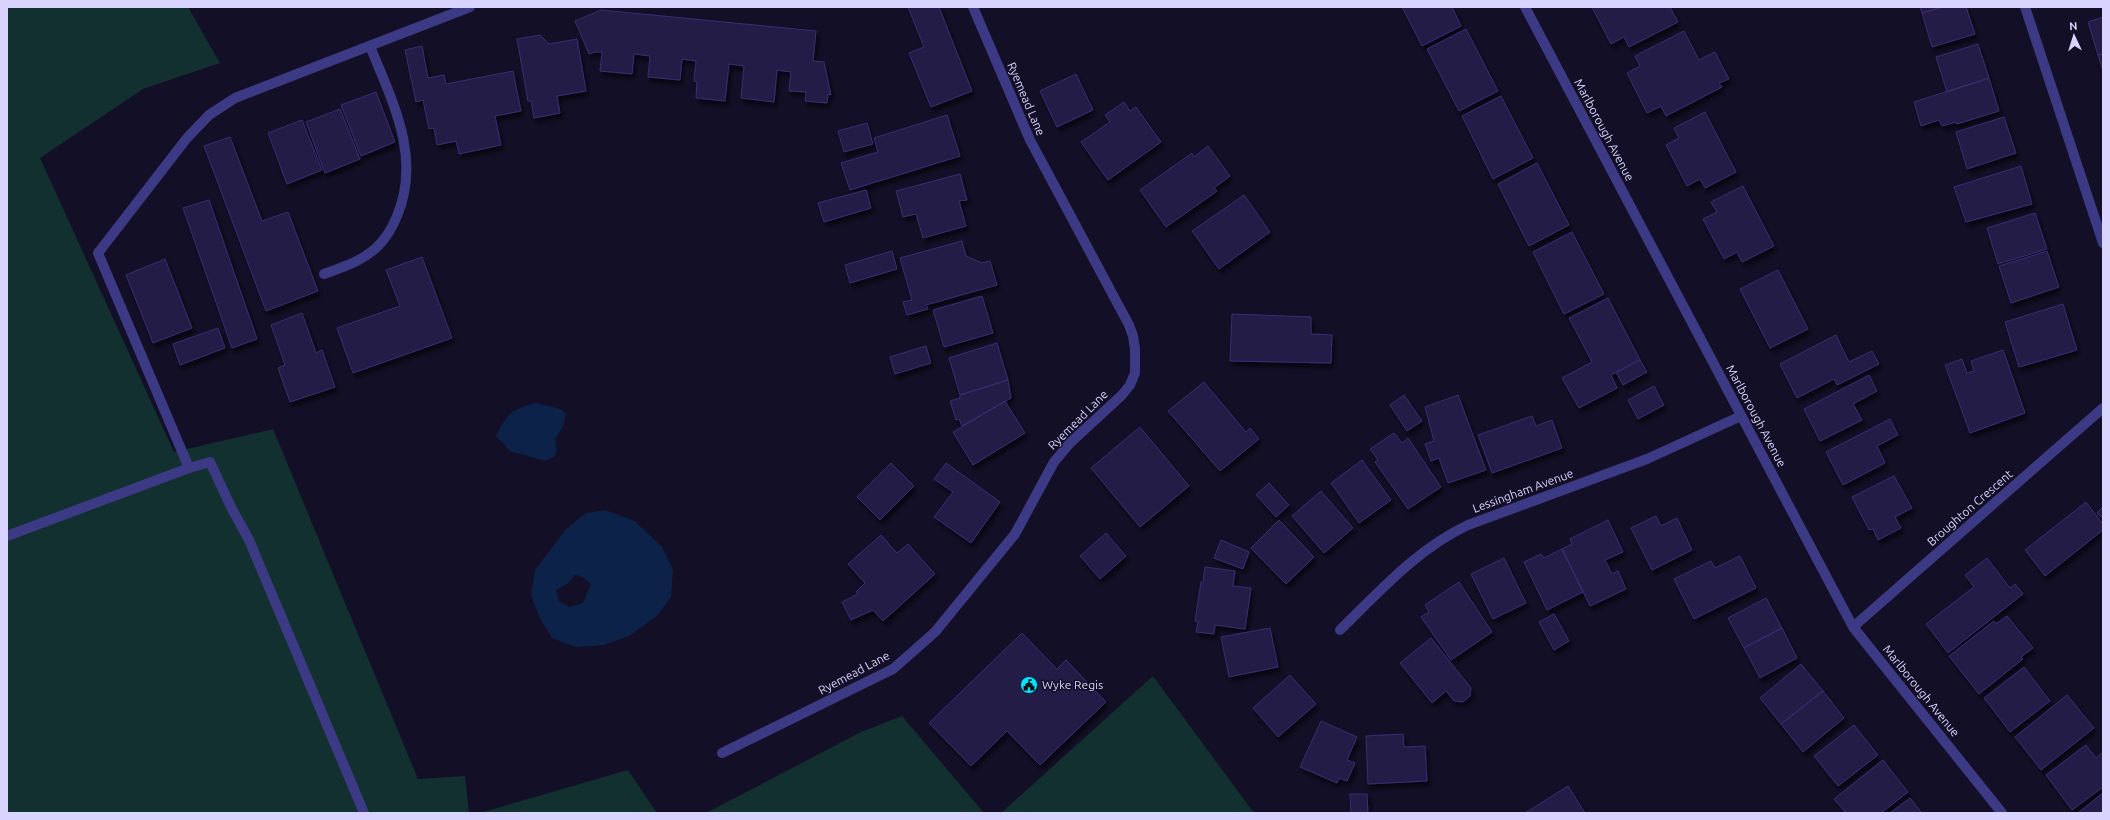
<svg xmlns="http://www.w3.org/2000/svg" width="2110" height="820" font-family="Ubuntu,sans-serif">
  <style>
    .green { fill: #12302f }
    .water { fill: #0c2248; fill-rule: evenodd }
    .building { fill: #241b47; stroke: #3b2d73; filter: url(#shadow) }
    .lines { fill: none; stroke-linecap: round; stroke-linejoin: round }
    .lane { stroke: #3d3a85; stroke-width: 10 }
    .street { stroke: #3d3a85; stroke-width: 10 }
    .labels { text-anchor: middle; stroke-width: 3; stroke-linejoin: round; paint-order: stroke }
    .street-label { font-size: 12px; fill: #d9d4ff; stroke: #130f26 }
    .poi-label { font-size: 12px; fill: #d9d4ff; stroke: #130f26; text-anchor: start }
  </style>
  <defs>
    <filter id="shadow"><feDropShadow dx="2.5" dy="4.5" stdDeviation="2" flood-color="#0009"/></filter>
  </defs>
  <rect width="100%" height="100%" fill="#130f26"/>
  <path class="green" d="M 7,7 L 188,7 L 220,63 L 143,89 L 40,158 L 174,452 L 273,429 L 418,779 L 465,776 L 469,813 L 7,813 Z
    M 1153,676 L 1254,813 L 1001,813 Z
    M 902,716 L 984,813 L 706,813 L 861,732 Z
    M 628,770 L 657,813 L 480,813 Z"/>
  <path class="water" d="M 536,403 L 558,408 L 566,413 L 563,427 L 555,439 L 557,450 L 554,457 L 545,461 L 510,451 L 496,436 C 506,414 512,409 536,403 Z
    M 605,510 L 635,521 L 662,547 L 673,570 L 671,597 L 657,616 L 629,636 L 604,645 L 576,647 L 552,638 L 540,618 L 531,596 L 535,570 L 566,529 L 586,513 ZM 575,575 L 582,577 L 591,584 L 583,603 L 569,607 L 559,601 L 556,590 L 567,584 Z"/>
  <path class="building" d="M 908,7 L 939,7 L 972,91 L 931,107 L 909,53 L 924,47 Z
    M 1402,7 L 1452,7 L 1461,26 L 1422,46 Z
    M 1592,7 L 1670,7 L 1678,22 L 1629,47 L 1624,37 L 1611,44 Z
    M 1920,7 L 1943,7 L 1922,13 Z
    M 1943,7 L 1966,7 L 1975,34 L 1932,47 L 1922,13 Z
    M 601,10 L 816,31 L 813,61 L 824,62 L 831,95 L 828,94 L 827,103 L 805,101 L 806,92 L 789,91 L 791,72 L 777,70 L 774,102 L 741,98 L 744,66 L 729,64 L 725,101 L 696,98 L 697,82 L 694,81 L 696,61 L 682,59 L 680,80 L 648,77 L 650,56 L 634,54 L 632,74 L 600,71 L 602,52 L 595,52 L 589,54 L 575,21 Z
    M 2103,17 L 2103,54 L 2098,55 L 2088,22 Z
    M 1466,29 L 1498,91 L 1459,111 L 1427,49 Z
    M 1684,31 L 1699,60 L 1715,52 L 1729,79 L 1719,83 L 1722,87 L 1666,116 L 1661,106 L 1647,113 L 1627,73 L 1640,66 L 1635,56 Z
    M 540,35 L 549,44 L 577,39 L 586,91 L 557,96 L 560,113 L 534,118 L 531,101 L 528,101 L 517,39 Z
    M 1978,44 L 1989,78 L 1947,92 L 1936,57 Z
    M 422,46 L 428,78 L 444,75 L 446,84 L 513,71 L 521,111 L 495,116 L 501,145 L 459,154 L 456,141 L 437,145 L 434,128 L 429,129 L 423,100 L 416,102 L 405,50 Z
    M 2103,54 L 2103,71 L 2098,55 Z
    M 1076,74 L 1093,110 L 1057,127 L 1040,91 Z
    M 1989,78 L 1999,111 L 1957,124 L 1956,122 L 1942,126 L 1939,120 L 1921,126 L 1914,102 Z
    M 376,92 L 395,142 L 361,156 L 341,105 Z
    M 1501,96 L 1533,158 L 1493,179 L 1462,116 Z
    M 1124,102 L 1130,111 L 1136,107 L 1161,142 L 1108,180 L 1081,142 L 1110,122 L 1105,115 Z
    M 340,109 L 360,159 L 325,173 L 306,122 Z
    M 1705,112 L 1736,172 L 1705,188 L 1700,179 L 1687,186 L 1666,145 L 1679,138 L 1674,128 Z
    M 947,115 L 960,156 L 850,190 L 841,163 L 878,152 L 874,138 Z
    M 2004,117 L 2016,153 L 1967,169 L 1956,132 Z
    M 302,120 L 322,170 L 287,184 L 268,133 Z
    M 867,123 L 873,144 L 844,152 L 838,131 Z
    M 230,137 L 262,221 L 288,212 L 318,291 L 266,311 L 204,146 Z
    M 1208,146 L 1230,176 L 1214,188 L 1217,191 L 1166,227 L 1140,190 L 1192,153 L 1194,157 Z
    M 1537,163 L 1569,225 L 1529,246 L 1498,184 Z
    M 2021,166 L 2032,204 L 1966,222 L 1954,187 Z
    M 960,174 L 967,200 L 959,201 L 966,226 L 923,238 L 916,214 L 903,217 L 896,191 Z
    M 1743,186 L 1774,246 L 1742,262 L 1737,252 L 1724,259 L 1703,219 L 1717,212 L 1711,202 Z
    M 866,190 L 871,208 L 824,222 L 818,203 Z
    M 1244,195 L 1270,232 L 1219,269 L 1192,231 Z
    M 209,200 L 257,339 L 232,348 L 183,208 Z
    M 2035,213 L 2047,249 L 1998,264 L 1987,228 Z
    M 1572,232 L 1604,294 L 1564,314 L 1533,252 Z
    M 962,241 L 966,256 L 982,263 L 990,261 L 997,285 L 926,305 L 928,309 L 907,315 L 903,302 L 912,300 L 900,258 Z
    M 892,251 L 897,269 L 850,283 L 845,265 Z
    M 2047,251 L 2059,287 L 2011,303 L 1999,266 Z
    M 422,257 L 452,338 L 353,373 L 337,328 L 400,306 L 386,270 Z
    M 165,259 L 192,328 L 153,343 L 126,275 Z
    M 1778,270 L 1808,329 L 1770,348 L 1740,289 Z
    M 982,296 L 993,333 L 944,347 L 933,310 Z
    M 1608,298 L 1640,360 L 1611,375 L 1617,388 L 1579,408 L 1562,378 L 1592,362 L 1569,318 Z
    M 2063,304 L 2077,350 L 2019,367 L 2005,322 Z
    M 302,313 L 316,353 L 322,350 L 335,387 L 290,402 L 278,368 L 285,365 L 271,325 Z
    M 1232,314 L 1311,317 L 1311,334 L 1332,335 L 1331,363 L 1230,361 Z
    M 218,328 L 225,348 L 180,365 L 173,344 Z
    M 1836,335 L 1849,362 L 1872,351 L 1879,364 L 1837,385 L 1834,379 L 1797,398 L 1780,364 Z
    M 997,343 L 1008,380 L 960,395 L 949,358 Z
    M 926,346 L 931,363 L 895,374 L 890,357 Z
    M 2003,350 L 2025,413 L 1970,433 L 1945,365 L 1962,359 L 1967,373 L 1974,371 L 1971,361 Z
    M 1640,360 L 1647,372 L 1623,385 L 1616,372 Z
    M 1869,375 L 1877,391 L 1853,404 L 1862,420 L 1820,441 L 1804,409 Z
    M 1008,380 L 1011,398 L 962,426 L 959,419 L 956,420 L 950,401 L 960,398 L 960,395 Z
    M 1204,382 L 1246,432 L 1250,428 L 1259,439 L 1220,471 L 1168,411 Z
    M 1654,386 L 1664,405 L 1638,419 L 1628,400 Z
    M 1404,395 L 1422,421 L 1407,431 L 1390,405 Z
    M 1458,395 L 1486,470 L 1448,483 L 1439,458 L 1431,461 L 1425,444 L 1434,441 L 1425,407 Z
    M 1005,401 L 1025,433 L 973,465 L 953,432 Z
    M 1532,416 L 1536,426 L 1552,420 L 1562,448 L 1492,473 L 1478,435 Z
    M 1890,419 L 1898,435 L 1877,446 L 1885,463 L 1843,485 L 1826,452 Z
    M 1140,427 L 1189,486 L 1140,527 L 1091,468 Z
    M 1394,433 L 1402,443 L 1408,438 L 1441,487 L 1408,509 L 1375,462 L 1378,460 L 1370,449 Z
    M 1362,460 L 1391,500 L 1359,523 L 1331,483 Z
    M 891,463 L 914,486 L 880,520 L 857,497 Z
    M 946,463 L 1000,502 L 971,543 L 934,517 L 953,492 L 934,479 Z
    M 1894,476 L 1912,508 L 1895,517 L 1901,528 L 1878,540 L 1873,529 L 1869,530 L 1852,497 Z
    M 1269,483 L 1289,505 L 1276,517 L 1256,495 Z
    M 1321,491 L 1353,528 L 1324,553 L 1292,516 Z
    M 2086,502 L 2103,524 L 2103,530 L 2045,576 L 2025,550 Z
    M 2103,507 L 2103,519 L 2097,513 Z
    M 1656,516 L 1661,526 L 1677,518 L 1692,550 L 1652,570 L 1631,528 Z
    M 1279,520 L 1314,557 L 1286,584 L 1251,548 Z
    M 1608,520 L 1623,552 L 1605,560 L 1612,574 L 1618,571 L 1626,589 L 1590,606 L 1562,549 L 1572,544 L 1570,539 Z
    M 1106,533 L 1126,556 L 1100,579 L 1080,556 Z
    M 881,535 L 897,553 L 908,544 L 935,574 L 883,621 L 873,610 L 851,620 L 842,602 L 858,594 L 856,592 L 865,583 L 848,564 Z
    M 1221,540 L 1249,552 L 1243,569 L 1214,558 Z
    M 1562,549 L 1583,592 L 1547,610 L 1524,562 L 1541,554 L 1544,558 Z
    M 1740,556 L 1756,588 L 1694,619 L 1674,579 L 1711,561 L 1715,568 Z
    M 1504,558 L 1526,603 L 1493,619 L 1471,574 Z
    M 1987,558 L 2010,588 L 2015,584 L 2023,594 L 1948,653 L 1926,624 L 1974,587 L 1965,575 Z
    M 1205,567 L 1235,571 L 1233,586 L 1251,588 L 1245,629 L 1215,625 L 1214,634 L 1196,632 L 1198,622 L 1195,621 L 1201,582 L 1203,582 Z
    M 1459,582 L 1492,632 L 1451,660 L 1421,617 L 1429,612 L 1425,605 Z
    M 1766,598 L 1782,628 L 1744,648 L 1728,618 Z
    M 1554,614 L 1569,641 L 1554,650 L 1539,622 Z
    M 2007,616 L 2033,648 L 2021,657 L 2023,659 L 1979,694 L 1949,656 L 1994,621 L 1996,624 Z
    M 1270,628 L 1278,667 L 1229,677 L 1221,637 Z
    M 1782,628 L 1797,658 L 1760,678 L 1744,648 Z
    M 1022,633 L 1057,669 L 1066,660 L 1106,702 L 1040,765 L 1007,731 L 971,766 L 929,723 Z
    M 1431,638 L 1471,688 L 1470,696 L 1463,702 L 1454,701 L 1446,691 L 1432,703 L 1400,663 Z
    M 1801,664 L 1823,691 L 1781,724 L 1760,698 Z
    M 2024,667 L 2050,701 L 2010,732 L 1984,698 Z
    M 1290,675 L 1316,704 L 1278,737 L 1253,708 Z
    M 1823,691 L 1844,718 L 1803,752 L 1781,724 Z
    M 2067,695 L 2094,728 L 2041,770 L 2015,737 Z
    M 1321,721 L 1357,737 L 1347,760 L 1355,763 L 1347,781 L 1339,778 L 1337,783 L 1300,767 Z
    M 1854,725 L 1878,755 L 1838,786 L 1814,756 Z
    M 1403,734 L 1404,747 L 1425,746 L 1427,781 L 1368,784 L 1366,736 Z
    M 2086,745 L 2096,758 L 2103,752 L 2103,787 L 2072,810 L 2046,775 Z
    M 1883,760 L 1908,792 L 1881,813 L 1846,813 L 1834,799 Z
    M 1568,786 L 1585,813 L 1525,813 Z
    M 2103,793 L 2103,813 L 2078,813 Z
    M 1350,794 L 1367,794 L 1368,813 L 1351,813 Z
    M 1910,798 L 1922,813 L 1890,813 Z"/>
  <g class="lines">
    <path class="lane" d="M 324,274 C 343,267 363,261 378,246 C 386,238 393,226 397,216 C 422,157 392,101 370,46
      M 7,536 L 189,468
      M 364,813 L 249,540 L 231,507 L 210,462 L 189,468 L 98,253 L 187,138 L 209,115 L 235,98 L 470,7"/>
    <path class="street" d="M 1525,7 L 1853,627 L 2002,813
      M 2025,7 L 2103,243
      M 1853,627 L 2103,408
      M 1340,630 C 1380,591 1417,549 1468,525 L 1647,459 L 1741,416
      M 722,753 L 893,669 L 935,632 L 1015,534 L 1054,462 L 1070,443 L 1122,395 L 1130,385 L 1135,373 L 1135,349 L 1133,336 L 1129,325 L 1030,140 L 973,7"/>
  </g>
  <defs>
    <g id="civic-disc" transform="scale(0.9)"><circle r="9.5" fill="#00e5ff" stroke="#130f26"/><path d="M-.6-6.5H3V-4.5H.6V-3L4-1V1h2V6H-6V1h2V-1L-.6-3ZM-1.2 2.5V6h2.4V2.5Z" fill="#111"/></g>
  </defs>
  <g fill-rule="evenodd">
    <use href="#civic-disc" x="1029" y="685"/>
  </g>
  <g class="labels">
    <g class="street-label">
      <text transform="translate(1026 99) rotate(67)" y="4">Ryemead Lane</text>
      <text transform="translate(1604 130) rotate(62)" y="4">Marlborough Avenue</text>
      <text transform="translate(1756 416) rotate(62)" y="4">Marlborough Avenue</text>
      <text transform="translate(1078 420) rotate(-45)" y="4">Ryemead Lane</text>
      <text transform="translate(1523 491) rotate(-20)" y="4">Lessingham Avenue</text>
      <text transform="translate(1970 508) rotate(-41)" y="4">Broughton Crescent</text>
      <text transform="translate(854 673) rotate(-28)" y="4">Ryemead Lane</text>
      <text transform="translate(1921 691) rotate(51)" y="4">Marlborough Avenue</text>
    </g>
    <g class="poi-label">
      <text x="1042" y="689">Wyke Regis</text>
    </g>
  </g>
  <rect width="2110" height="820" fill="none" stroke="#d9d4ff" stroke-width="16"/>
  <g transform="translate(2074 36) rotate(356)" stroke="#130f26" stroke-width="3" paint-order="stroke">
  <path d="M0-3L7 15L0 10L-7 15Z" fill="#d9d4ff"/>
  <text y="-6" font-size="11" font-weight="bold" text-anchor="middle" fill="#d9d4ff">N</text>
  </g>
</svg>
